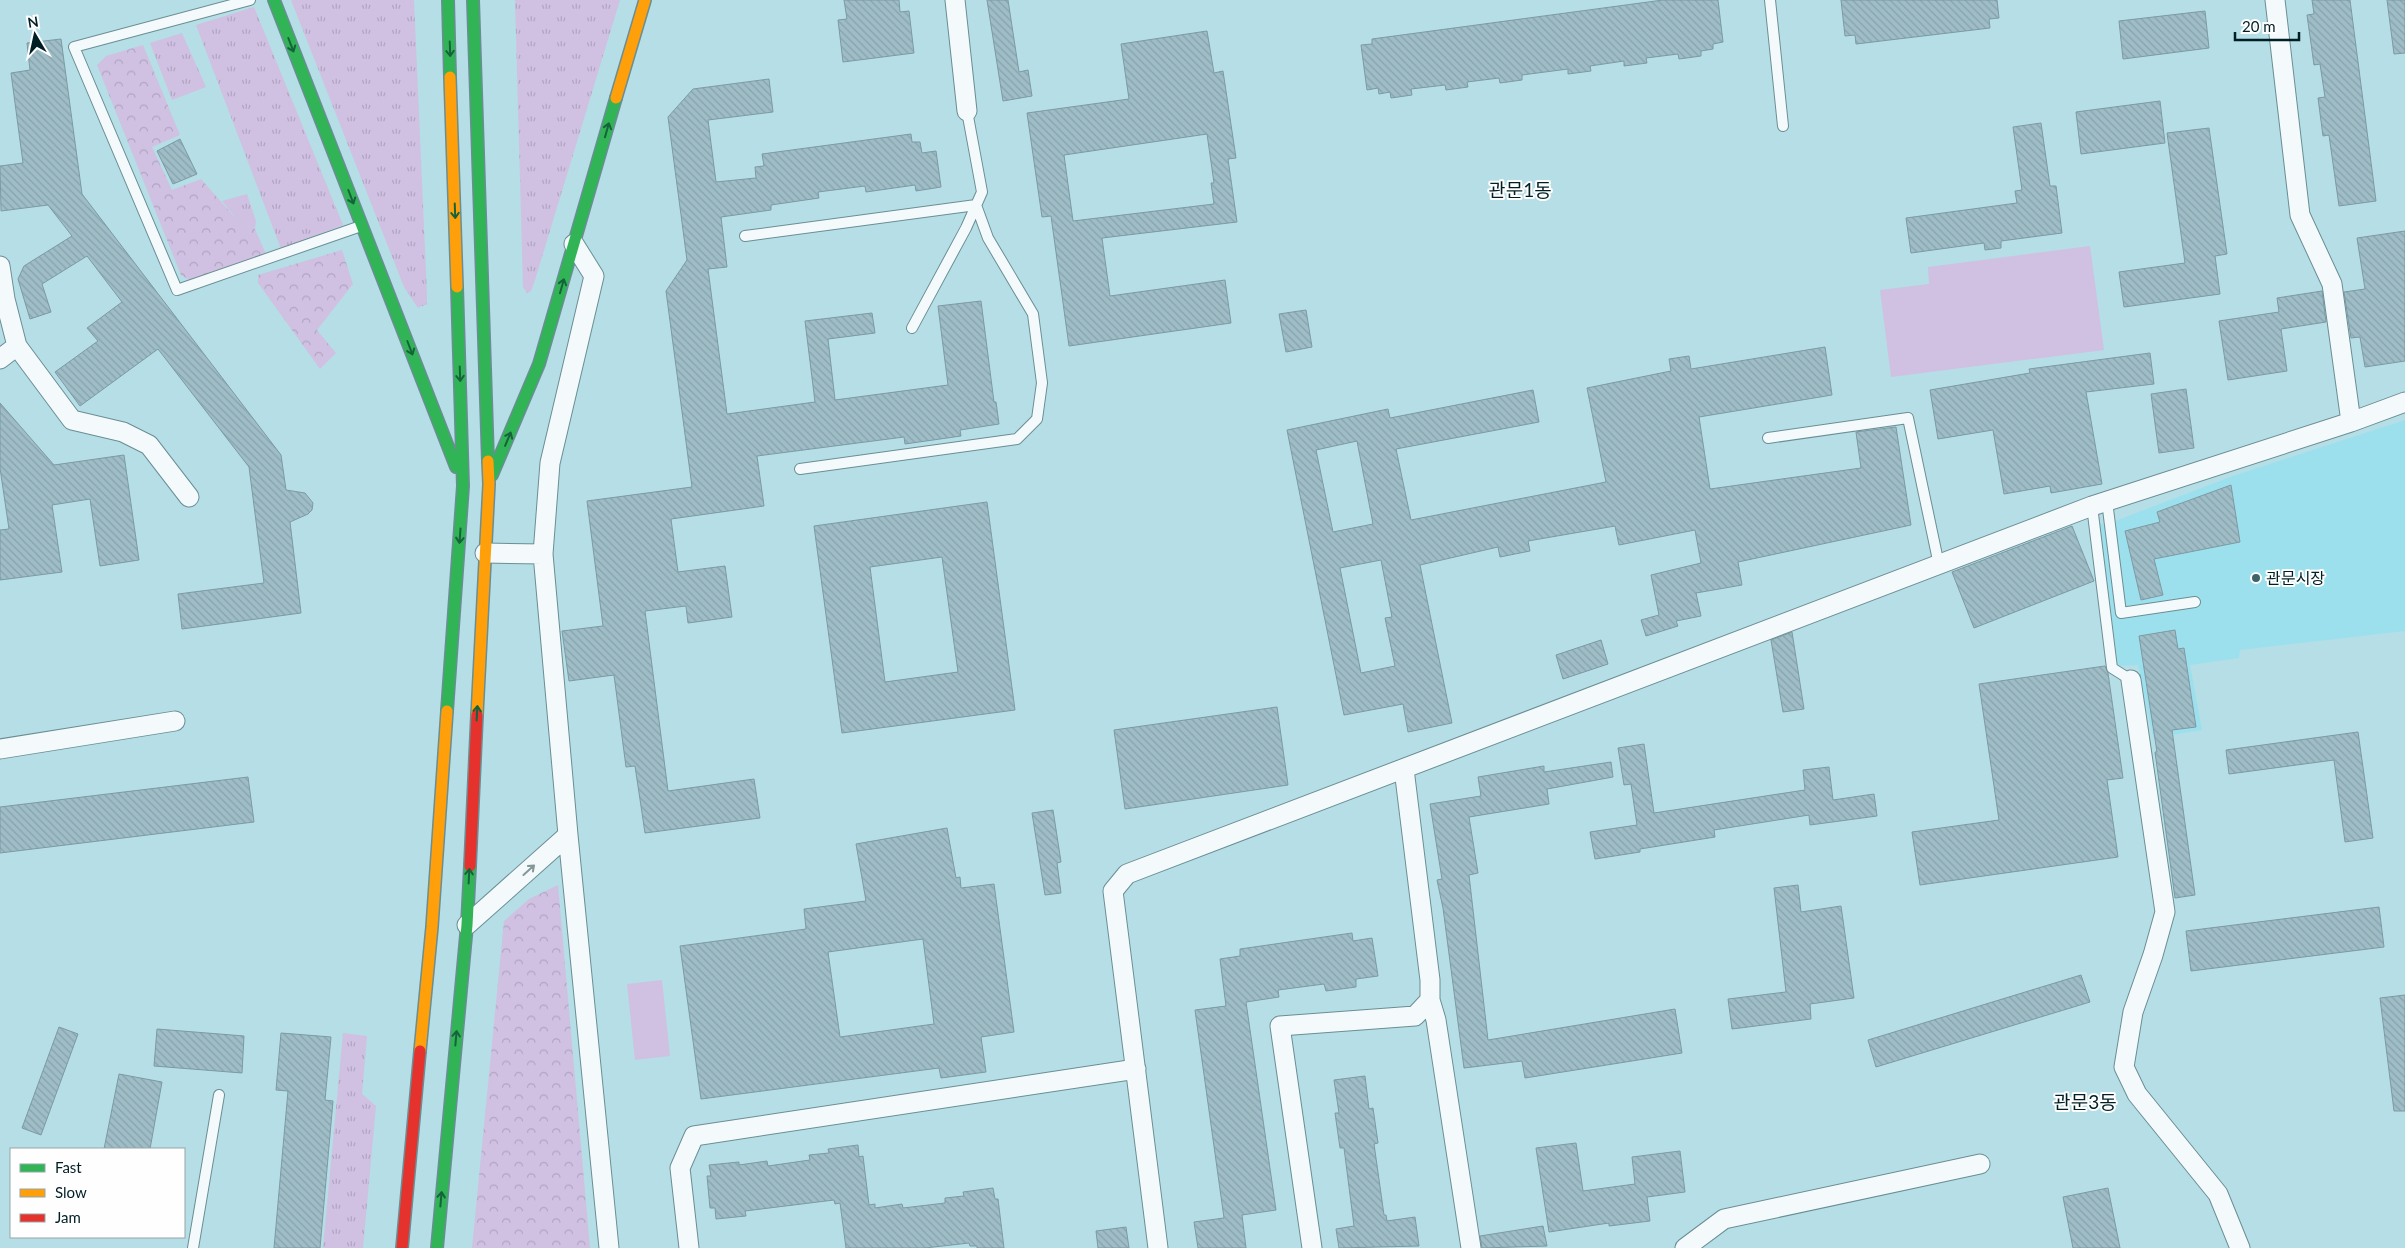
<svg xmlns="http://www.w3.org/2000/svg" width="2405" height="1248" font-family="Lato,'Noto Sans KR',sans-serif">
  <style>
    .built { fill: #9de0ed }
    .grass { fill: url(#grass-tufts) }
    .forest { fill: url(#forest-crowns) }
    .garden { fill: #d0c0e2 }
    .building { fill: url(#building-back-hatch); stroke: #7c9aa3; fill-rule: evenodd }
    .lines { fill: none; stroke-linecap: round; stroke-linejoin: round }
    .lane-casing { stroke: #6a8e94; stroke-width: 12 }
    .street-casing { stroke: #6a8e94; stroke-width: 21 }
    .fast-casing { stroke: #6a8e94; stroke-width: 14 }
    .slow-casing { stroke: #6a8e94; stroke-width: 14 }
    .jam-casing { stroke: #6a8e94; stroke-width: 14 }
    .lane { stroke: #f4fafb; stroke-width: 10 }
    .street { stroke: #f4fafb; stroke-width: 19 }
    .fast { stroke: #30b455; stroke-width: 11 }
    .slow { stroke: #ff9f0a; stroke-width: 11 }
    .jam { stroke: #e5322d; stroke-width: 11 }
    .oneway { stroke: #16623b }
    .oneway2 { stroke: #86979b }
    .poi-dot { fill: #3f6269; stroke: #fefefe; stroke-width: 2 }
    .labels { text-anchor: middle; stroke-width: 4; stroke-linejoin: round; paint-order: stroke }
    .poi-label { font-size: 16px; fill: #001f25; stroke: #fefefe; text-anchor: start }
    .quarter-label { font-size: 19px; fill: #001f25; stroke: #fefefe }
  </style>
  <defs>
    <pattern id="grass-tufts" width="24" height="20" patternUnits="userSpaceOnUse" patternTransform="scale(1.25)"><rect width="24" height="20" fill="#d0c0e2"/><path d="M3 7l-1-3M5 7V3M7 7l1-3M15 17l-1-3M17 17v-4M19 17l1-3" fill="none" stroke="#b1a5c2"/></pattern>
    <pattern id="forest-crowns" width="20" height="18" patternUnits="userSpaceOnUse" patternTransform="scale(1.25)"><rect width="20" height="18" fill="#d0c0e2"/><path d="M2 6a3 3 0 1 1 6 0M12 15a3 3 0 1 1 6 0" fill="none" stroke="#b1a5c2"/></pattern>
    <pattern id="building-back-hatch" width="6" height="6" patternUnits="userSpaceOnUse" patternTransform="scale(1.25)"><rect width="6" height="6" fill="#9fbdc7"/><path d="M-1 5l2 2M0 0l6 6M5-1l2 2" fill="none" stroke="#87a2ab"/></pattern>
  </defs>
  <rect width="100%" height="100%" fill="#b5dee6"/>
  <path class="built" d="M 2405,420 L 2405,631 L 2240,650 L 2239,658 L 2190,665 L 2202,730 L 2153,738 L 2138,665 L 2118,666 L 2100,524 L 2110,523 L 2230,477 Z"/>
  <path class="grass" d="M 291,0 L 414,0 L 427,296 L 427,304 L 418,308 L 404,287 Z
    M 515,0 L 620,0 L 535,280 L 531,291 L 527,293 L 523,287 Z
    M 254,7 L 343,225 L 281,249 L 196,25 Z
    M 182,33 L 206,87 L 172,100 L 150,43 Z
    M 247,194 L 256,221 L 255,229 L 238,221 L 222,201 Z
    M 343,1033 L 367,1036 L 362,1094 L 376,1106 L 363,1248 L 323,1248 Z"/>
  <path class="forest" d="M 143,45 L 180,135 L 152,147 L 172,190 L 201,179 L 238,221 L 255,229 L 266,254 L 192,282 L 181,275 L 97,65 L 106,56 Z
    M 342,250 L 353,284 L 317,330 L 336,353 L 320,369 L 258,283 L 258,275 Z
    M 558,885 L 590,1248 L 472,1248 L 504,921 L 529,899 Z"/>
  <path class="garden" d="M 2090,246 L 2104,350 L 1891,377 L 1880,290 L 1929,284 L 1928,267 Z
    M 662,980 L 670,1056 L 635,1060 L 627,984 Z"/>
  <path class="building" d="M 844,0 L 899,0 L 900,12 L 909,11 L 914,53 L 843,62 L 838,20 L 847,19 Z
    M 987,0 L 1008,0 L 1019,72 L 1028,70 L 1032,96 L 1003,101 Z
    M 1663,0 L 1718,0 L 1723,42 L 1713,44 L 1713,49 L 1701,51 L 1701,56 L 1679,59 L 1678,54 L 1646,58 L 1647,63 L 1624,66 L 1624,61 L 1590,66 L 1591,71 L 1568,74 L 1568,69 L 1522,75 L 1522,80 L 1500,83 L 1499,78 L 1467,82 L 1468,87 L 1446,90 L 1445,85 L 1411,89 L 1412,95 L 1391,98 L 1390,92 L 1379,94 L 1378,88 L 1367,90 L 1361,45 L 1372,44 L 1372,39 Z
    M 1841,0 L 1997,0 L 1999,18 L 1989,19 L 1990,28 L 1856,44 L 1855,35 L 1845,36 Z
    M 2312,0 L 2350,0 L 2376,201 L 2339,206 L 2329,135 L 2323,136 L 2318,98 L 2325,97 L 2320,64 L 2314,65 L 2307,15 L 2314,14 Z
    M 2387,0 L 2405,0 L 2405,53 L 2394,54 Z
    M 2205,11 L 2209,48 L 2123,59 L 2119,21 Z
    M 1207,31 L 1214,73 L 1223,71 L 1236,158 L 1228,159 L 1237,222 L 1102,238 L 1110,296 L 1225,280 L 1231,323 L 1069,346 L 1051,216 L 1042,217 L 1027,113 L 1129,99 L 1121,44 ZM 1207,134 L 1214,183 L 1211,183 L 1214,204 L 1073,221 L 1064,155 Z
    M 61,39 L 82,194 L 281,455 L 286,490 L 305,493 L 313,503 L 312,510 L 308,514 L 290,522 L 301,613 L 182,629 L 178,594 L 264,583 L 249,467 L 158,349 L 80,406 L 55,372 L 98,341 L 87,328 L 122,302 L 87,256 L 42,284 L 51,312 L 30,319 L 18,279 L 24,266 L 72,236 L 48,205 L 1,211 L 0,166 L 23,163 L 11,73 L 30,70 L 27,43 Z
    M 769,79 L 773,112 L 708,120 L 716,182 L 756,178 L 755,167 L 764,166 L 762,154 L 911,134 L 912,142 L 920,142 L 922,153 L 936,151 L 941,187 L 916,191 L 915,185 L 866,192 L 865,186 L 818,192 L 819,198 L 771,205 L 771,210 L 721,217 L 727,267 L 708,269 L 727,414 L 815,402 L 805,321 L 872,313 L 875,333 L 828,339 L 835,400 L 948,385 L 938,306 L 981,301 L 994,402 L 996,402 L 999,424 L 960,430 L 961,436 L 905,444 L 904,437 L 757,456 L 764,506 L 671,519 L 678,572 L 725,566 L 732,617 L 688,623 L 686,606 L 645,611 L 668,791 L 754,779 L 760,818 L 645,833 L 635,766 L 626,767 L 614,675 L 569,681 L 562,631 L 603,626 L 587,501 L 692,487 L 666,291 L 687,260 L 668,117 L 693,89 Z
    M 2160,101 L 2165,143 L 2081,154 L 2076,112 Z
    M 2041,123 L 2050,186 L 2056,186 L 2062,233 L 2001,241 L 2001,248 L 1985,250 L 1984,243 L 1911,253 L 1906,218 L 2017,203 L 2015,191 L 2022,190 L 2013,127 Z
    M 2209,128 L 2227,254 L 2215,256 L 2220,294 L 2124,307 L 2119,272 L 2185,263 L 2167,133 Z
    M 180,139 L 197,174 L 173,184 L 157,151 Z
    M 2405,231 L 2405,361 L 2365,367 L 2360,337 L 2351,338 L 2344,292 L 2365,289 L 2357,238 Z
    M 2322,291 L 2326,322 L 2281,329 L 2287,371 L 2228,380 L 2219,321 L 2279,312 L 2277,298 Z
    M 1306,310 L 1312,347 L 1286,352 L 1279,314 Z
    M 1825,347 L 1832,395 L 1699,417 L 1710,489 L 1861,468 L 1856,432 L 1896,427 L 1911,525 L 1738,562 L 1742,585 L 1696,593 L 1701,616 L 1676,621 L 1678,626 L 1646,636 L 1641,620 L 1659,615 L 1651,575 L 1701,563 L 1695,530 L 1619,545 L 1615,526 L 1528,541 L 1530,551 L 1500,557 L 1498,547 L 1420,565 L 1452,723 L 1408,732 L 1403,704 L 1344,715 L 1287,430 L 1388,409 L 1390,418 L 1533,390 L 1539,422 L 1396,449 L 1411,520 L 1606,482 L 1587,388 L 1671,371 L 1669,359 L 1689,356 L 1691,369 ZM 1357,441 L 1373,524 L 1333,532 L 1316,450 ZM 1381,560 L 1392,617 L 1385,618 L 1395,666 L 1361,673 L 1340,568 Z
    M 2150,353 L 2154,384 L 2086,392 L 2102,484 L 2051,493 L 2050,486 L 2004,494 L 1993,430 L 1938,439 L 1930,390 L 2030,373 L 2029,369 Z
    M 2186,389 L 2194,448 L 2159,453 L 2151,394 Z
    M 0,403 L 54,465 L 124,455 L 139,560 L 100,566 L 90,499 L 52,505 L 62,572 L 0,580 L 0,530 L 9,529 L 0,468 Z
    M 2231,485 L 2240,542 L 2154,559 L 2163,595 L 2141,600 L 2125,531 L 2160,522 L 2157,512 Z
    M 987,502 L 1015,710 L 842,733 L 814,526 ZM 942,557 L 958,672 L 885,682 L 870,567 Z
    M 2072,526 L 2094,581 L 1974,628 L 1952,572 Z
    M 2175,630 L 2178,649 L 2184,648 L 2196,727 L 2172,730 L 2195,895 L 2175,898 L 2155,752 L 2157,752 L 2139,636 Z
    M 1792,632 L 1804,709 L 1783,712 L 1771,640 Z
    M 1601,640 L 1608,664 L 1563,679 L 1556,655 Z
    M 2105,666 L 2108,673 L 2123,778 L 2107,780 L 2118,857 L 1920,885 L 1912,832 L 1999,820 L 1979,684 Z
    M 1277,707 L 1288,785 L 1125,809 L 1114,730 Z
    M 2358,732 L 2373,838 L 2345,842 L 2334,760 L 2229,774 L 2226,750 Z
    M 1644,744 L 1654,813 L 1805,790 L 1803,770 L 1829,767 L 1833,800 L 1874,794 L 1877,816 L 1810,825 L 1809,815 L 1714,830 L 1715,837 L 1640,849 L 1640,852 L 1595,859 L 1590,832 L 1637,825 L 1631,784 L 1624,785 L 1618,748 Z
    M 1611,762 L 1613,777 L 1547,789 L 1549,804 L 1469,817 L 1478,873 L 1469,875 L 1488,1040 L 1675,1009 L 1682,1053 L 1525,1078 L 1522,1061 L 1464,1068 L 1443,908 L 1437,880 L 1442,879 L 1430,804 L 1481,796 L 1478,777 L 1544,766 L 1544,772 Z
    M 248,777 L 254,822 L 0,853 L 0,807 Z
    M 1053,810 L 1061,862 L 1057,863 L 1061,893 L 1045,895 L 1032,813 Z
    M 947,828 L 956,878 L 960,877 L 961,888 L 994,884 L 1014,1032 L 981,1037 L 986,1072 L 941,1078 L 939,1068 L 701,1099 L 680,946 L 806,929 L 804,909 L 866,901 L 856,844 ZM 923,939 L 934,1024 L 840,1037 L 828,952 Z
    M 1798,885 L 1801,912 L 1841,906 L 1854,998 L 1810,1004 L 1811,1019 L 1732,1029 L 1728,999 L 1786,992 L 1774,888 Z
    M 2379,907 L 2384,947 L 2191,971 L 2186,931 Z
    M 1352,933 L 1353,941 L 1372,938 L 1378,976 L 1356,979 L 1356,987 L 1326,991 L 1324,984 L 1278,990 L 1279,997 L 1246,1002 L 1276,1210 L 1242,1215 L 1246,1248 L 1198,1248 L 1194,1222 L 1224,1218 L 1195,1010 L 1226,1006 L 1220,959 L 1240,956 L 1240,949 Z
    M 2081,975 L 2090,1002 L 1876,1067 L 1868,1040 Z
    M 2405,995 L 2405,1111 L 2394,1111 L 2380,998 Z
    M 59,1027 L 78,1034 L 41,1135 L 22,1128 Z
    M 157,1029 L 244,1036 L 242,1073 L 154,1066 Z
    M 281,1033 L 331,1037 L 325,1100 L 333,1101 L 320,1248 L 274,1248 L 288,1091 L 276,1090 Z
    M 119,1074 L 162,1082 L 150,1149 L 104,1149 Z
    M 1365,1076 L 1369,1109 L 1373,1108 L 1378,1143 L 1374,1144 L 1384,1215 L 1386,1215 L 1387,1221 L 1415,1217 L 1419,1246 L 1339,1248 L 1336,1229 L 1354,1226 L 1344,1148 L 1340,1148 L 1335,1113 L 1339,1113 L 1334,1080 Z
    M 1576,1143 L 1583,1191 L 1635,1184 L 1632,1157 L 1680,1151 L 1685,1192 L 1647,1197 L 1650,1221 L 1609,1226 L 1609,1223 L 1549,1232 L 1536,1148 Z
    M 858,1145 L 859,1157 L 863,1156 L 869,1205 L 875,1204 L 875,1208 L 902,1204 L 903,1208 L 945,1203 L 945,1198 L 964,1196 L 963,1192 L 993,1188 L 995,1199 L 998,1199 L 1004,1248 L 977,1248 L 977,1246 L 970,1246 L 969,1243 L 925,1248 L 846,1248 L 840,1203 L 835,1204 L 834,1200 L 745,1211 L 746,1216 L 716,1219 L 715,1208 L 710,1208 L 707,1176 L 711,1176 L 709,1165 L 739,1162 L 739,1165 L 767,1161 L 768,1166 L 810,1160 L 809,1155 L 829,1153 L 828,1149 Z
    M 2108,1188 L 2120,1248 L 2073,1248 L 2063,1197 Z
    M 1543,1226 L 1547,1246 L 1482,1248 L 1480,1236 Z
    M 1126,1227 L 1129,1248 L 1098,1248 L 1096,1231 Z"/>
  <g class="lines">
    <g class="lane-casing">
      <path id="lane" d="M 250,0 L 74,47 L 177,290 L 361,226
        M 1770,0 L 1783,126
        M 745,236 L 976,205 L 988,238 L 1033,314 L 1042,383 L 1037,419 L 1017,439 L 800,469
        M 912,328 L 966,228 L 982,192 L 967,111
        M 1768,438 L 1908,418 L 1939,565
        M 2107,501 L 2121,613 L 2195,602
        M 2092,506 L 2112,668 L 2131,680
        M 193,1248 L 219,1095"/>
    </g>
    <g class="street-casing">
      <path id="street" d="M 955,0 L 967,111
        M 2275,0 L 2300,215 L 2332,284 L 2351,422
        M 574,244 L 594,276 L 550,463 L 543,554 L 568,835 L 609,1248
        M 0,266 L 5,299 L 17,346 L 72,420 L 123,432 L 149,445 L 189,497
        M 0,359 L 17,346
        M 485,553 L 543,554
        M 2131,680 L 2165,912 L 2153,955 L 2133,1012 L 2124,1067 L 2137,1094 L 2218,1194 L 2240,1248
        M 0,749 L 175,721
        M 1404,769 L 1430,980 L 1430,1000 L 1436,1020 L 1471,1248
        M 467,925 L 568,835
        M 689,1248 L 680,1168 L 694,1136 L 1136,1069
        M 1158,1248 L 1113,891 L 1127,874 L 2092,506 L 2351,422 L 2405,402
        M 1312,1248 L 1280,1026 L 1415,1016 L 1430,1000
        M 1685,1248 L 1724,1219 L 1980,1164"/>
    </g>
    <g class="fast-casing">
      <path id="fast" d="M 274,0 L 456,467
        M 448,0 L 450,77
        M 473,0 L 488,461
        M 492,475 L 539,364 L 616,98
        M 447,711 L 463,486 L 457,287
        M 437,1248 L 467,925 L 470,866"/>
    </g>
    <g class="slow-casing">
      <path id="slow" d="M 450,77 L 457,287
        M 616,98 L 645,0
        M 477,715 L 489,484 L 488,461
        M 420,1051 L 432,927 L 447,711"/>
    </g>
    <g class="jam-casing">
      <path id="jam" d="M 470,866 L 477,715
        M 402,1248 L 420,1051"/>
    </g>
    <use href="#lane" class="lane"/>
    <use href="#street" class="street"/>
    <use href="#fast" class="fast"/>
    <use href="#slow" class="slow"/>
    <use href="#jam" class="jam"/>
  </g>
  <defs><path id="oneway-shaft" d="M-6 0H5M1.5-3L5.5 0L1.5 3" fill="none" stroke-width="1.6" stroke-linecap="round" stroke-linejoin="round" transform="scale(1.25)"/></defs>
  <g class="oneway">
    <use href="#oneway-shaft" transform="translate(291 45) rotate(69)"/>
    <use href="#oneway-shaft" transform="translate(450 49) rotate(88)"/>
    <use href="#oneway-shaft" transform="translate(607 130) rotate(-74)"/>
    <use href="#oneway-shaft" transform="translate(351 197) rotate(69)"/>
    <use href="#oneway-shaft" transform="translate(455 211) rotate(88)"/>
    <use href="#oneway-shaft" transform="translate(562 286) rotate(-74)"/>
    <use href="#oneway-shaft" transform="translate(410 348) rotate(69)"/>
    <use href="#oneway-shaft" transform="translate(460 374) rotate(88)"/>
    <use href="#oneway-shaft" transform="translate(508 439) rotate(-67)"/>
    <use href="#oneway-shaft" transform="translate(460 536) rotate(94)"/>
    <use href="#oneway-shaft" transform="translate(477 713) rotate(-87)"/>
    <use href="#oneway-shaft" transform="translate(469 876) rotate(-87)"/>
    <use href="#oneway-shaft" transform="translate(456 1038) rotate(-85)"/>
    <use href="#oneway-shaft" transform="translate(441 1199) rotate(-85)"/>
  </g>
  <use class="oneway2" href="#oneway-shaft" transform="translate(529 870) rotate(-42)"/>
  <circle class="poi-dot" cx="2256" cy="578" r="5"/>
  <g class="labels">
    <g class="poi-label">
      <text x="2266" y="584">관문시장</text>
    </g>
    <g class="quarter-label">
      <text x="1520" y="197">관문1동</text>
      <text x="2085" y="1109">관문3동</text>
    </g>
  </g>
  <rect x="10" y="1148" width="175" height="90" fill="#fefefe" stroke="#98a5a7"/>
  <rect x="20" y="1164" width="25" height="8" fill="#30b455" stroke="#98a5a7"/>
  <text x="55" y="1173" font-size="15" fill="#001f25">Fast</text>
  <rect x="20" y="1189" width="25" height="8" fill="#ff9f0a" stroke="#98a5a7"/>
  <text x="55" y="1198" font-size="15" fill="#001f25">Slow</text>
  <rect x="20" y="1214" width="25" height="8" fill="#e5322d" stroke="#98a5a7"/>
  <text x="55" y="1223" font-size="15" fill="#001f25">Jam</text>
  <g transform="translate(35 35) rotate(351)" stroke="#fefefe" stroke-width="4" paint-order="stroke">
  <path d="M0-4L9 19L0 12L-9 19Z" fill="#001f25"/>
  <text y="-8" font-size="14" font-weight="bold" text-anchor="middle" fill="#001f25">N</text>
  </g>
  <path d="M2235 32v8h64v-8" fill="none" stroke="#001f25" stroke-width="2.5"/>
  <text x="2242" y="32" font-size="15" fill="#001f25" stroke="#fefefe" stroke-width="4" paint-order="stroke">20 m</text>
</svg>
